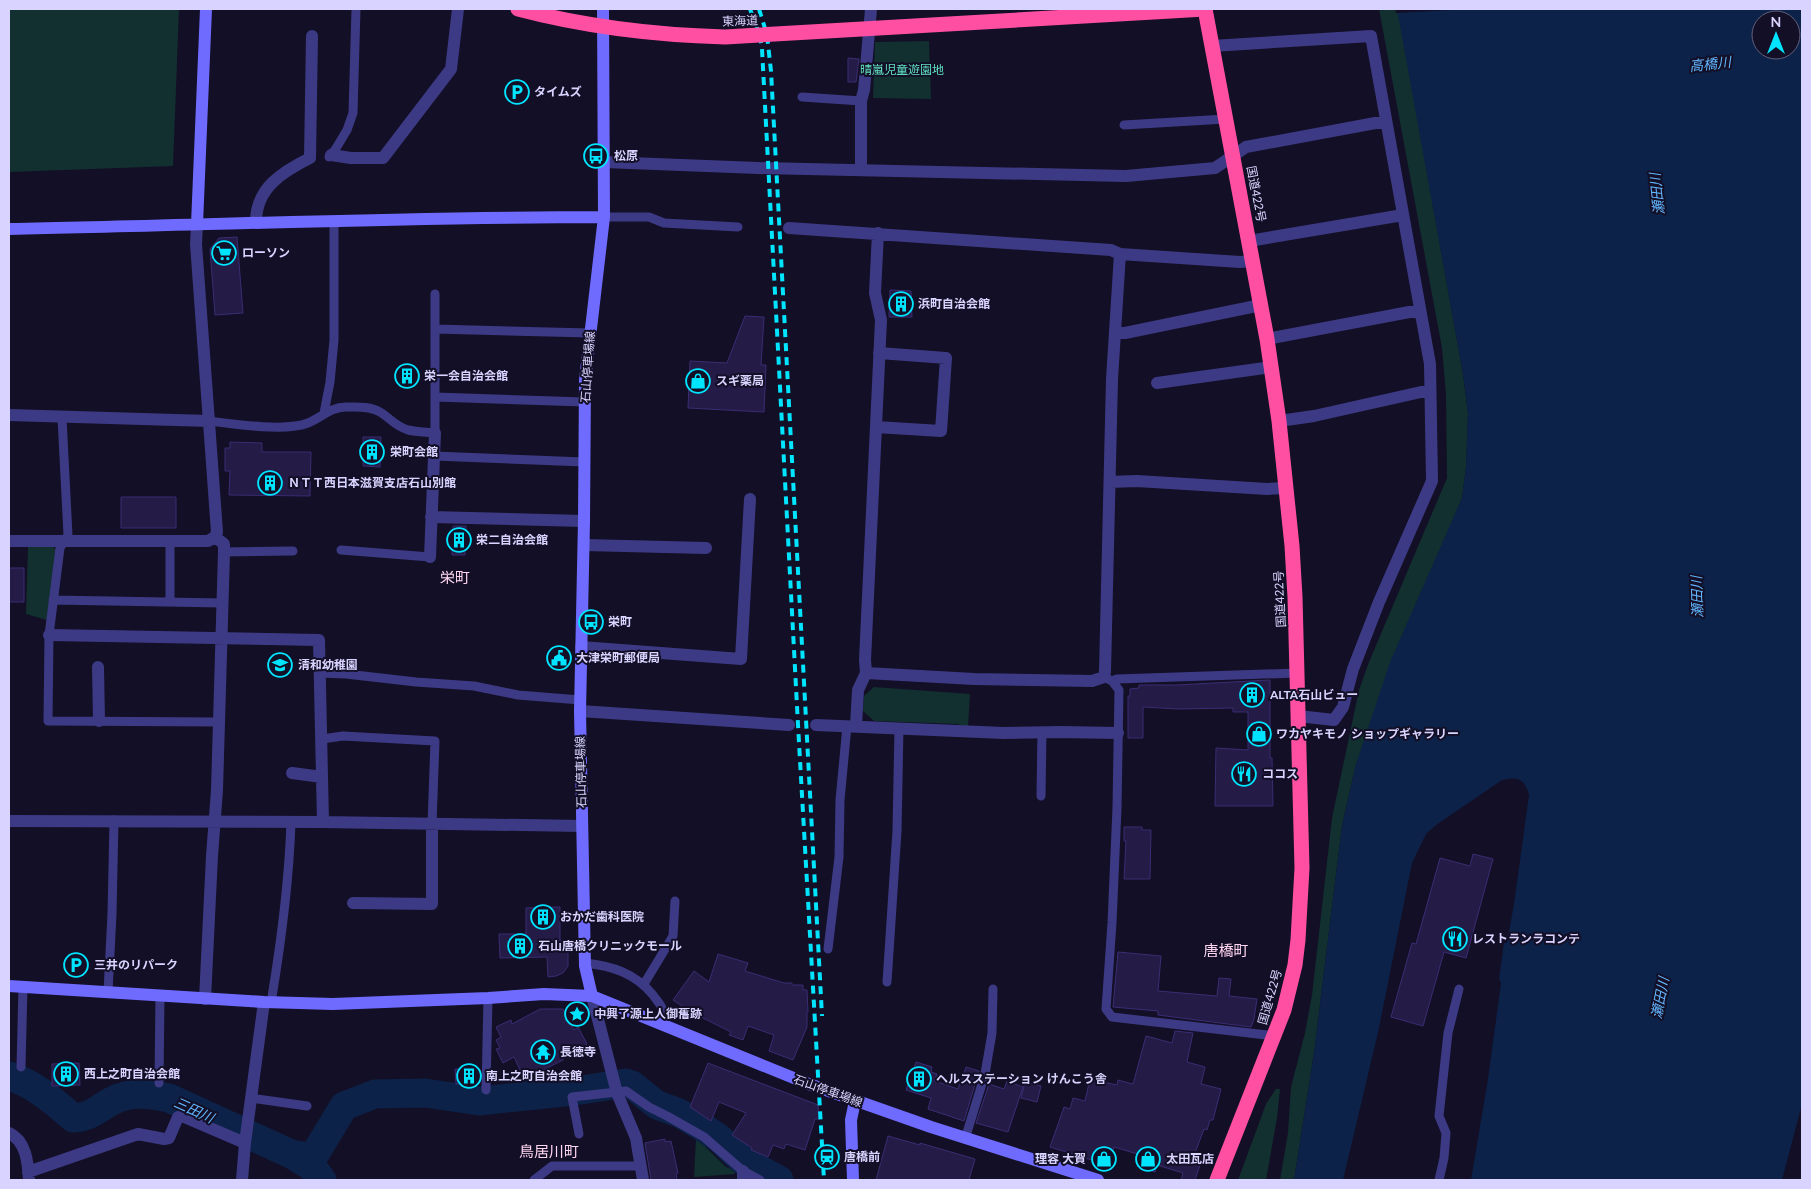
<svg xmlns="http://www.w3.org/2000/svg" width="1811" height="1189" font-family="Lato,'Noto Sans JP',sans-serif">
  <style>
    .green { fill: #12302f }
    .water { fill: #0c2248; fill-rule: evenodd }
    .pier { fill: #130f26 }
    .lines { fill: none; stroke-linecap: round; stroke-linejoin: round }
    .river { stroke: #0c2248; stroke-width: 29 }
    .building { fill: #241b47; stroke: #3b2d73 }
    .lane { stroke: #3d3a85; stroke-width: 9 }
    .street { stroke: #3d3a85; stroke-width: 12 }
    .secondary { stroke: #6f6bff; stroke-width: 12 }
    .highway { stroke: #ff4fa3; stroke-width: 15 }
    .rail { stroke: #00e5ff; stroke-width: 4; stroke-dasharray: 8 6; stroke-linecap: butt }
    .highway-bridge { stroke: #ff4fa3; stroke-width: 15 }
    .labels { text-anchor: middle; stroke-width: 4; stroke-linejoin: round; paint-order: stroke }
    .street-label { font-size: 12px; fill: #d9d4ff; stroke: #130f26 }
    .park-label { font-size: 12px; fill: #5fe0c0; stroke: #130f26 }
    .poi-label { font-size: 12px; font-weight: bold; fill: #d9d4ff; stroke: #130f26; text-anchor: start }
    .water-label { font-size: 14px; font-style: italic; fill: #62b6ff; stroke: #130f26 }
    .quarter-label { font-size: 15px; fill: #ffd6f0; stroke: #130f26 }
  </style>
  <rect width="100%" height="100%" fill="#130f26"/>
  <path class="green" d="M 9,9 L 179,9 L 173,166 L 9,172 Z
    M 1379,9 L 1397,9 L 1402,32 L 1463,374 L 1468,413 L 1466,468 L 1462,498 L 1427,581 L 1356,764 L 1342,826 L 1314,1053 L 1294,1180 L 1280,1180 L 1288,1133 L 1291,1087 L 1305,1033 L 1312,995 L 1332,818 L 1359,690 L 1369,662 L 1447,478 L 1446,395 L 1442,348 Z
    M 929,41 L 931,99 L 873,98 L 875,42 Z
    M 28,547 L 53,547 L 57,551 L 47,620 L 26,614 Z
    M 874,687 L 970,694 L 968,727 L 957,724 L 874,721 L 863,711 L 864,696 Z
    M 1276,1089 L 1280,1089 L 1277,1118 L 1266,1180 L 1238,1180 L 1266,1104 Z
    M 696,1138 L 726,1167 L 734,1170 L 735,1174 L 694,1177 Z"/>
  <path class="water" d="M 1397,9 L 1802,9 L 1802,1104 L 1782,1180 L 1471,1180 L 1488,1079 L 1501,983 L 1499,979 L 1504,943 L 1507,943 L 1514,904 L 1529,795 C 1525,779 1518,776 1502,780 L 1436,825 L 1426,834 L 1412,863 L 1379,1028 L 1343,1180 L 1294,1180 L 1314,1053 L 1342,826 L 1356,764 L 1390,662 L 1462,498 L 1466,468 L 1468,413 L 1463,374 ZM 1761,20 L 1791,20 L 1791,50 L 1761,50 Z"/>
  <path class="pier" d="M 1395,9 L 1467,9 L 1396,13 Z"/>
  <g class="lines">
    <path class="river" d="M 9,1076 C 33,1083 55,1102 73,1118 C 91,1117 97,1109 112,1101 C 131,1091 149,1094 169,1098 L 291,1154 L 312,1167 L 322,1180
      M 291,1154 L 310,1157 L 315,1154 L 344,1106 L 375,1094 L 425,1093 L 479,1101 L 575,1091 L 626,1083 L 632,1085 L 657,1105 L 679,1113 L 701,1126 L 720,1139 L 742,1160 L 779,1180"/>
  </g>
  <path class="building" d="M 848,58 L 859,59 L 856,82 L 848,82 Z
    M 237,237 L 243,313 L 215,315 L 210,249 L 219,238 Z
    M 890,290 L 911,291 L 912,317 L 889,317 Z
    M 745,316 L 764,317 L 761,365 L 766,365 L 764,412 L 688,408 L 690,361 L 727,363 Z
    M 363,437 L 381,437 L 380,467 L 363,466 Z
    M 230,442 L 262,443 L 262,452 L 311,452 L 310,496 L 229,495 L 230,471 L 225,471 L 225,448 L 230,448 Z
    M 121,497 L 176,497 L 176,528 L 121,528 Z
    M 453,526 L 466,526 L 465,555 L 452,555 Z
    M 9,568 L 24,568 L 24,602 L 9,602 Z
    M 1270,680 L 1270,758 L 1272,758 L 1273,806 L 1215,806 L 1216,748 L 1248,750 L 1248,712 L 1233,712 L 1233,708 L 1178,709 L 1143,707 L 1143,738 L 1128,738 L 1128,696 L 1130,696 L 1130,689 L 1139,688 L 1139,685 L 1177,685 Z
    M 1124,827 L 1142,827 L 1142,830 L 1151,830 L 1150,879 L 1124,879 L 1126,841 L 1124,841 Z
    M 1473,854 L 1493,859 L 1466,958 L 1444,952 L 1423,1026 L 1391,1017 L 1412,943 L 1416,944 L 1440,858 L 1470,866 Z
    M 560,907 L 560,941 L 568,940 L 568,966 L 563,973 L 556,976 L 548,977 L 547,957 L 500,958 L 499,934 L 526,934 L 526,908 Z
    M 1118,952 L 1161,956 L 1158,991 L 1217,996 L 1219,978 L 1231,979 L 1229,996 L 1257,999 L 1254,1019 L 1251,1027 L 1158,1015 L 1158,1011 L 1113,1007 Z
    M 718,954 L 748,963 L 745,971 L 784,983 L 792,983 L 792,985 L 803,985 L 803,990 L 807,990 L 808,1012 L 807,1012 L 807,1027 L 793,1060 L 769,1051 L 774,1035 L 748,1026 L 743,1040 L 729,1035 L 731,1032 L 691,1012 L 673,1000 L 694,971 L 709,982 Z
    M 540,1009 L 563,1009 L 574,1030 L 578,1027 L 587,1044 L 563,1058 L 563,1060 L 531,1076 L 529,1070 L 522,1074 L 514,1057 L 503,1063 L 496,1049 L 500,1048 L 496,1040 L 501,1037 L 496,1027 L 511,1020 L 512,1024 Z
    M 1175,1031 L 1193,1033 L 1187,1062 L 1205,1067 L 1201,1084 L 1221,1089 L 1213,1120 L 1210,1120 L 1207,1130 L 1204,1129 L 1195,1153 L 1203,1156 L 1195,1180 L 1181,1180 L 1183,1173 L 1157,1165 L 1155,1172 L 1137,1166 L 1141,1155 L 1114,1147 L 1108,1165 L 1050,1147 L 1064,1107 L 1070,1109 L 1073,1098 L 1085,1101 L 1090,1079 L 1117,1085 L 1118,1080 L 1133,1084 L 1146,1036 L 1172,1043 Z
    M 916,1062 L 932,1067 L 931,1072 L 937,1074 L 935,1081 L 958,1089 L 966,1067 L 979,1071 L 964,1121 L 928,1109 L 931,1098 L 906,1090 Z
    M 79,1063 L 80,1085 L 52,1086 L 52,1064 Z
    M 708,1063 L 818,1105 L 819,1119 L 815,1119 L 805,1150 L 786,1144 L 784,1149 L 773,1145 L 768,1157 L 751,1150 L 752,1148 L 732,1135 L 746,1113 L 719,1102 L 711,1121 L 690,1107 Z
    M 455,1069 L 480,1069 L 480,1083 L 456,1084 Z
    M 1007,1081 L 1023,1087 L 1008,1132 L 976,1123 L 989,1084 L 1004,1089 Z
    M 1025,1082 L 1041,1086 L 1037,1102 L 1021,1098 Z
    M 888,1136 L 920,1145 L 920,1143 L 975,1159 L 969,1180 L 876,1180 Z
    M 665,1139 L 665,1142 L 671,1141 L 678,1173 L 676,1174 L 677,1180 L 651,1180 L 645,1143 Z"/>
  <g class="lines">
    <path class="lane" d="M 802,97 L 861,101
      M 1124,125 L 1226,119
      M 329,157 L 335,150 L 347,130 L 353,113 L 356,9
      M 604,217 L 649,217 L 664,223 L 738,227
      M 435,329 L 590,333
      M 435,397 L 584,402
      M 324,413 L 330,382 L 334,340 L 334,221
      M 62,418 L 68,535 L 60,548 L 49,635 L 48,721 L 219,722
      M 209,421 C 232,424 286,432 308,423 C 321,418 330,407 346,407 C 356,407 371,406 380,412 C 390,418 395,426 408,430 C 417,432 426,432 435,433 L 435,294
      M 434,456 L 584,462
      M 170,541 L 170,602
      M 341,550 L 430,557
      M 224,552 L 293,551
      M 53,600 L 222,603
      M 319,673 L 346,674 L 416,682 L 474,686 L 518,695 L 580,700
      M 1104,677 L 1112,681 L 1119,690 L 1117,808 L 1112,923 L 1106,1009 L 1112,1017 L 1275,1036
      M 1112,681 L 1117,679 L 1298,673
      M 322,739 L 343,736 L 435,741 L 432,824
      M 1041,796 L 1042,732
      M 828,949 L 839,857 L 840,800 L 847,726
      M 585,963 C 612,966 635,973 653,995 C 656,1000 662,1005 663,1011 C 665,1016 665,1021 665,1026
      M 887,982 L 897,831 L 899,728
      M 644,984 L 673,936 L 675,901
      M 108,992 L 112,914 L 114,820
      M 271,1003 C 281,943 289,883 291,822
      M 21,1067 L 23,987
      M 159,1083 L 160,996
      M 486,1090 L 488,998
      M 251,1098 L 307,1106
      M 579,1134 L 572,1097 L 626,1091 L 649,1107 L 667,1116 L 704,1137 L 743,1171 L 760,1180
      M 965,1139 L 985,1074 L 992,1033 L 993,989
      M 534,1180 L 552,1166 L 641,1166
      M 1439,1180 L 1444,1158 L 1446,1133 L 1439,1116 L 1448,1033 L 1459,989"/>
    <path class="street" d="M 1212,46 L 1371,36 L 1430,364 L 1432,481 L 1379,602 L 1353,669 L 1343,707 L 1334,720 L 1298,716
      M 331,155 L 351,158 L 383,158 L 451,69 L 458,9
      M 604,162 L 758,168 L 1126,176 L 1215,168 L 1246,147 L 1386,121
      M 861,169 L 861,101 L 864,90 L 871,9
      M 256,222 C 256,188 282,172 310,158 L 312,36
      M 789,228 L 1111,250 L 1120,254 L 1240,262 L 1253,261
      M 878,233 L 875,293 L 881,320 L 865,660 L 866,673 L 974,679 L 1092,681 L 1104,677 L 1105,671 L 1112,379 L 1120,254
      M 1249,241 L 1403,215
      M 1115,333 L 1125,333 L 1261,305
      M 1267,339 L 1420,310
      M 1157,383 L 1272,367
      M 9,415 L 209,421
      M 1279,421 L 1314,416 L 1430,390
      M 876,427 L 941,431 L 946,358 L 879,353
      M 1110,482 L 1137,481 L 1267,489 L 1286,488
      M 431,517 L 584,521
      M 9,541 L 208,541 L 215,537 L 217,532 L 196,244 L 197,224
      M 584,545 L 706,548
      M 430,557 L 435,433
      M 49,635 L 319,640 L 323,822
      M 581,647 L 741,659 L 750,499
      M 98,667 L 99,721
      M 580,711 L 789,725
      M 816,725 L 1004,733 L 1061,732 L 1118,733
      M 856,726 L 858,690 L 866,673
      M 292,773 L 322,777
      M 9,821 L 323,822 L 582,826
      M 353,903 L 432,904 L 432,824
      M 592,996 L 617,1093 L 636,1138 L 643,1180
      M 205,999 L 212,856 L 217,790 L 224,552 L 224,544 L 215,537
      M 9,1133 C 26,1141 28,1162 29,1180
      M 743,1171 L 743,1180
      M 28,1172 L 138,1134 L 164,1139 L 169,1138 L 178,1117 L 182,1116 L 245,1143
      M 242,1180 L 245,1143 L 264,1002"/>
    <path class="secondary" d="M 197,224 L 206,9
      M 9,229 C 207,225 406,217 604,217
      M 9,986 L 264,1002 L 333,1004 L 488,998 L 544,994 L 592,996 L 806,1083 L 931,1127 L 1098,1180
      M 592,996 L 585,966 L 580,711 L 584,521 L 585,380 L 604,217 L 603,9
      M 853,1180 L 851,1120 L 855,1101"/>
    <path class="highway" d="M 1205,9 L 1267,339 L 1279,421 L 1292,546 L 1295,597 L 1302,868 L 1298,940 L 1295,965 L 1284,1010 L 1217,1180"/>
    <path class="rail" d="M 750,9 L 760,36 L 762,49 L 798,725 L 824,1180
      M 759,9 L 767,35 L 771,71 L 822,1016"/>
    <path class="highway-bridge" d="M 518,9 C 586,27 655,35 725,37 L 1205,9"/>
  </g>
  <defs>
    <g id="parking-ring" transform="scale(1.25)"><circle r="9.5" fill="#130f26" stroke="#00e5ff" stroke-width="1.5"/><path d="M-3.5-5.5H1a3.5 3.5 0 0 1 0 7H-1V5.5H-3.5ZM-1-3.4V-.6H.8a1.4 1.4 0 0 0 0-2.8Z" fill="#00e5ff"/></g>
    <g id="bus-ring" transform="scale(1.25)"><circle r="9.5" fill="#130f26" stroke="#00e5ff" stroke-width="1.5"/><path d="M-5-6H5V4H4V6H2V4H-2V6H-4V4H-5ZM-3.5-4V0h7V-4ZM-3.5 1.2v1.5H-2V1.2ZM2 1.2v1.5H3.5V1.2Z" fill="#00e5ff"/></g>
    <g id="supermarket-ring" transform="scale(1.25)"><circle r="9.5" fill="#130f26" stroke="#00e5ff" stroke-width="1.5"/><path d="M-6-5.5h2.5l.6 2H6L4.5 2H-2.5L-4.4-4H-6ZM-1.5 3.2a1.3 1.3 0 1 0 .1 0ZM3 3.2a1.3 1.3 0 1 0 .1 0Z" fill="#00e5ff"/></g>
    <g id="building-ring" transform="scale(1.25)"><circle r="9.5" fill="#130f26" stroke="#00e5ff" stroke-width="1.5"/><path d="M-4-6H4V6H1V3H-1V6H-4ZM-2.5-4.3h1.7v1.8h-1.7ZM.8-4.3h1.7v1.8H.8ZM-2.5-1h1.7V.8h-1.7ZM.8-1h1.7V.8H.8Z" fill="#00e5ff"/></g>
    <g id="shop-ring" transform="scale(1.25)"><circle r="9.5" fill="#130f26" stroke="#00e5ff" stroke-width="1.5"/><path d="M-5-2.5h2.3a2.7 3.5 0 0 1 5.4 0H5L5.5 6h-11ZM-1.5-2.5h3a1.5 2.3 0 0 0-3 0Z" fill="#00e5ff"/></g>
    <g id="civic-ring" transform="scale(1.25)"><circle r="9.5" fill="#130f26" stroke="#00e5ff" stroke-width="1.5"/><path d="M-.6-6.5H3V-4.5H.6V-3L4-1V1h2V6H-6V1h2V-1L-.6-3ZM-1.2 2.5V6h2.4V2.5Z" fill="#00e5ff"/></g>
    <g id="school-ring" transform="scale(1.25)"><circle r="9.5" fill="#130f26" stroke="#00e5ff" stroke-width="1.5"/><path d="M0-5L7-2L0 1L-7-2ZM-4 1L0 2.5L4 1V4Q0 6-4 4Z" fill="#00e5ff"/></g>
    <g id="restaurant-ring" transform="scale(1.25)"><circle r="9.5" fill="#130f26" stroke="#00e5ff" stroke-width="1.5"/><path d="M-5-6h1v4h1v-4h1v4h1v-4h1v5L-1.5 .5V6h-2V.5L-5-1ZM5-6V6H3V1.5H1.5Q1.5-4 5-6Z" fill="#00e5ff"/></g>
    <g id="sight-ring" transform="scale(1.25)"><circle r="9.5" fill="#130f26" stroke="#00e5ff" stroke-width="1.5"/><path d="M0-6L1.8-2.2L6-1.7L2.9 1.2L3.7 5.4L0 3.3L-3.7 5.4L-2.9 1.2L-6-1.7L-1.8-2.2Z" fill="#00e5ff"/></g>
    <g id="temple-ring" transform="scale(1.25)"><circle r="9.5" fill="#130f26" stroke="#00e5ff" stroke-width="1.5"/><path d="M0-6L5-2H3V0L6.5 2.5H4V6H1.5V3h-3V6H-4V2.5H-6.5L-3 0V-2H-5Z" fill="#00e5ff"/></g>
    <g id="station-ring" transform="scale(1.25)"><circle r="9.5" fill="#130f26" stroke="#00e5ff" stroke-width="1.5"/><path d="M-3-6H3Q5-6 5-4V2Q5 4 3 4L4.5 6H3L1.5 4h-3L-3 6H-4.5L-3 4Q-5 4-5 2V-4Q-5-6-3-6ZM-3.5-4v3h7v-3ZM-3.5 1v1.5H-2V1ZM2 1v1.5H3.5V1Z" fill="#00e5ff"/></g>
  </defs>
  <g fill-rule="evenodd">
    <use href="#parking-ring" x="517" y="92"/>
    <use href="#bus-ring" x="596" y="156"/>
    <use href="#supermarket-ring" x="224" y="253"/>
    <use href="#building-ring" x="901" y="304"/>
    <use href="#building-ring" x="407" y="376"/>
    <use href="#shop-ring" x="698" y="381"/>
    <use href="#building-ring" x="372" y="452"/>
    <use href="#building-ring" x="270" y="483"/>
    <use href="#building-ring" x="459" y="540"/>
    <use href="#bus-ring" x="591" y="622"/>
    <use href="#civic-ring" x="559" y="658"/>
    <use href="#school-ring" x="280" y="665"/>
    <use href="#building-ring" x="1252" y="695"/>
    <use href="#shop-ring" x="1259" y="734"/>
    <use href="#restaurant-ring" x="1244" y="774"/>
    <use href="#building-ring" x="543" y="917"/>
    <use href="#restaurant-ring" x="1455" y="939"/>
    <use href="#building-ring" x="520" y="946"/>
    <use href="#parking-ring" x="76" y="965"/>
    <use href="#sight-ring" x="577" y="1014"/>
    <use href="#temple-ring" x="543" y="1052"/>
    <use href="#building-ring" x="66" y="1074"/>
    <use href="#building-ring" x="469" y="1076"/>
    <use href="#building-ring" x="919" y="1079"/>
    <use href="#station-ring" x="827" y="1157"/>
    <use href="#shop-ring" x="1104" y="1159"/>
    <use href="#shop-ring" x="1148" y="1159"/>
  </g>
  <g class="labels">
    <g class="street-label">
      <text transform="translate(740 21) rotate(-2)" y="4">東海道</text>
      <text transform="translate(1256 194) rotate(79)" y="4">国道422号</text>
      <text transform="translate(588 367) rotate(-86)" y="4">石山停車場線</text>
      <text transform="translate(1280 599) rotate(-93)" y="4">国道422号</text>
      <text transform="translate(581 772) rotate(-91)" y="4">石山停車場線</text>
      <text transform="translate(1270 997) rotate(-74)" y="4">国道422号</text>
      <text transform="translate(828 1091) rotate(20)" y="4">石山停車場線</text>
    </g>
    <g class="park-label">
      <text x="902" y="74">晴嵐児童遊園地</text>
    </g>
    <g class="poi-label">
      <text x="534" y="96">タイムズ</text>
      <text x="614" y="160">松原</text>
      <text x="242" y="257">ローソン</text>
      <text x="918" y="308">浜町自治会館</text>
      <text x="424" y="380">栄一会自治会館</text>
      <text x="716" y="385">スギ薬局</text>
      <text x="390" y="456">栄町会館</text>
      <text x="288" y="487">ＮＴＴ西日本滋賀支店石山別館</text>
      <text x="476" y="544">栄二自治会館</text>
      <text x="608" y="626">栄町</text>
      <text x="576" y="662">大津栄町郵便局</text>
      <text x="298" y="669">清和幼稚園</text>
      <text x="1270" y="699">ALTA石山ビュー</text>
      <text x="1276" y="738">ワカヤキモノ ショップギャラリー</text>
      <text x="1262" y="778">ココス</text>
      <text x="560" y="921">おかだ歯科医院</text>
      <text x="1472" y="943">レストランラコンテ</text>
      <text x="538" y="950">石山唐橋クリニックモール</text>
      <text x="94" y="969">三井のリパーク</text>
      <text x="594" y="1018">中興了源上人御𦾔跡</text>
      <text x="560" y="1056">長徳寺</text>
      <text x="84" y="1078">西上之町自治会館</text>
      <text x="486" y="1080">南上之町自治会館</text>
      <text x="936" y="1083">ヘルスステーション けんこう舎</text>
      <text x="844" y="1161">唐橋前</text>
      <text x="1086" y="1163" text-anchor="end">理容 大賀</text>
      <text x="1166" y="1163">太田瓦店</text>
    </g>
    <g class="water-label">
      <text transform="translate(1710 64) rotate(-6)" y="5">高橋川</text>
      <text transform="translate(1657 194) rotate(-96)" y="5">瀬田川</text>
      <text transform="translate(1697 597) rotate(-92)" y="5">瀬田川</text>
      <text transform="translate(1660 998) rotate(-79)" y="5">瀬田川</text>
      <text transform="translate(194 1110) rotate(24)" y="5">三田川</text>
    </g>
    <g class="quarter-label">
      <text x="455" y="583">栄町</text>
      <text x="1226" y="956">唐橋町</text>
      <text x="549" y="1157">鳥居川町</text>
    </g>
  </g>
  <rect width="1811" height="1189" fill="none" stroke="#d9d4ff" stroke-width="20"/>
  <g transform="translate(1776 35)"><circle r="24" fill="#130f26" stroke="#625e7d"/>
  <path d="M0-4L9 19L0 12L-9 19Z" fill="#00e5ff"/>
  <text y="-8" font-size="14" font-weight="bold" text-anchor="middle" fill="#d9d4ff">N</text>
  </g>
</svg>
